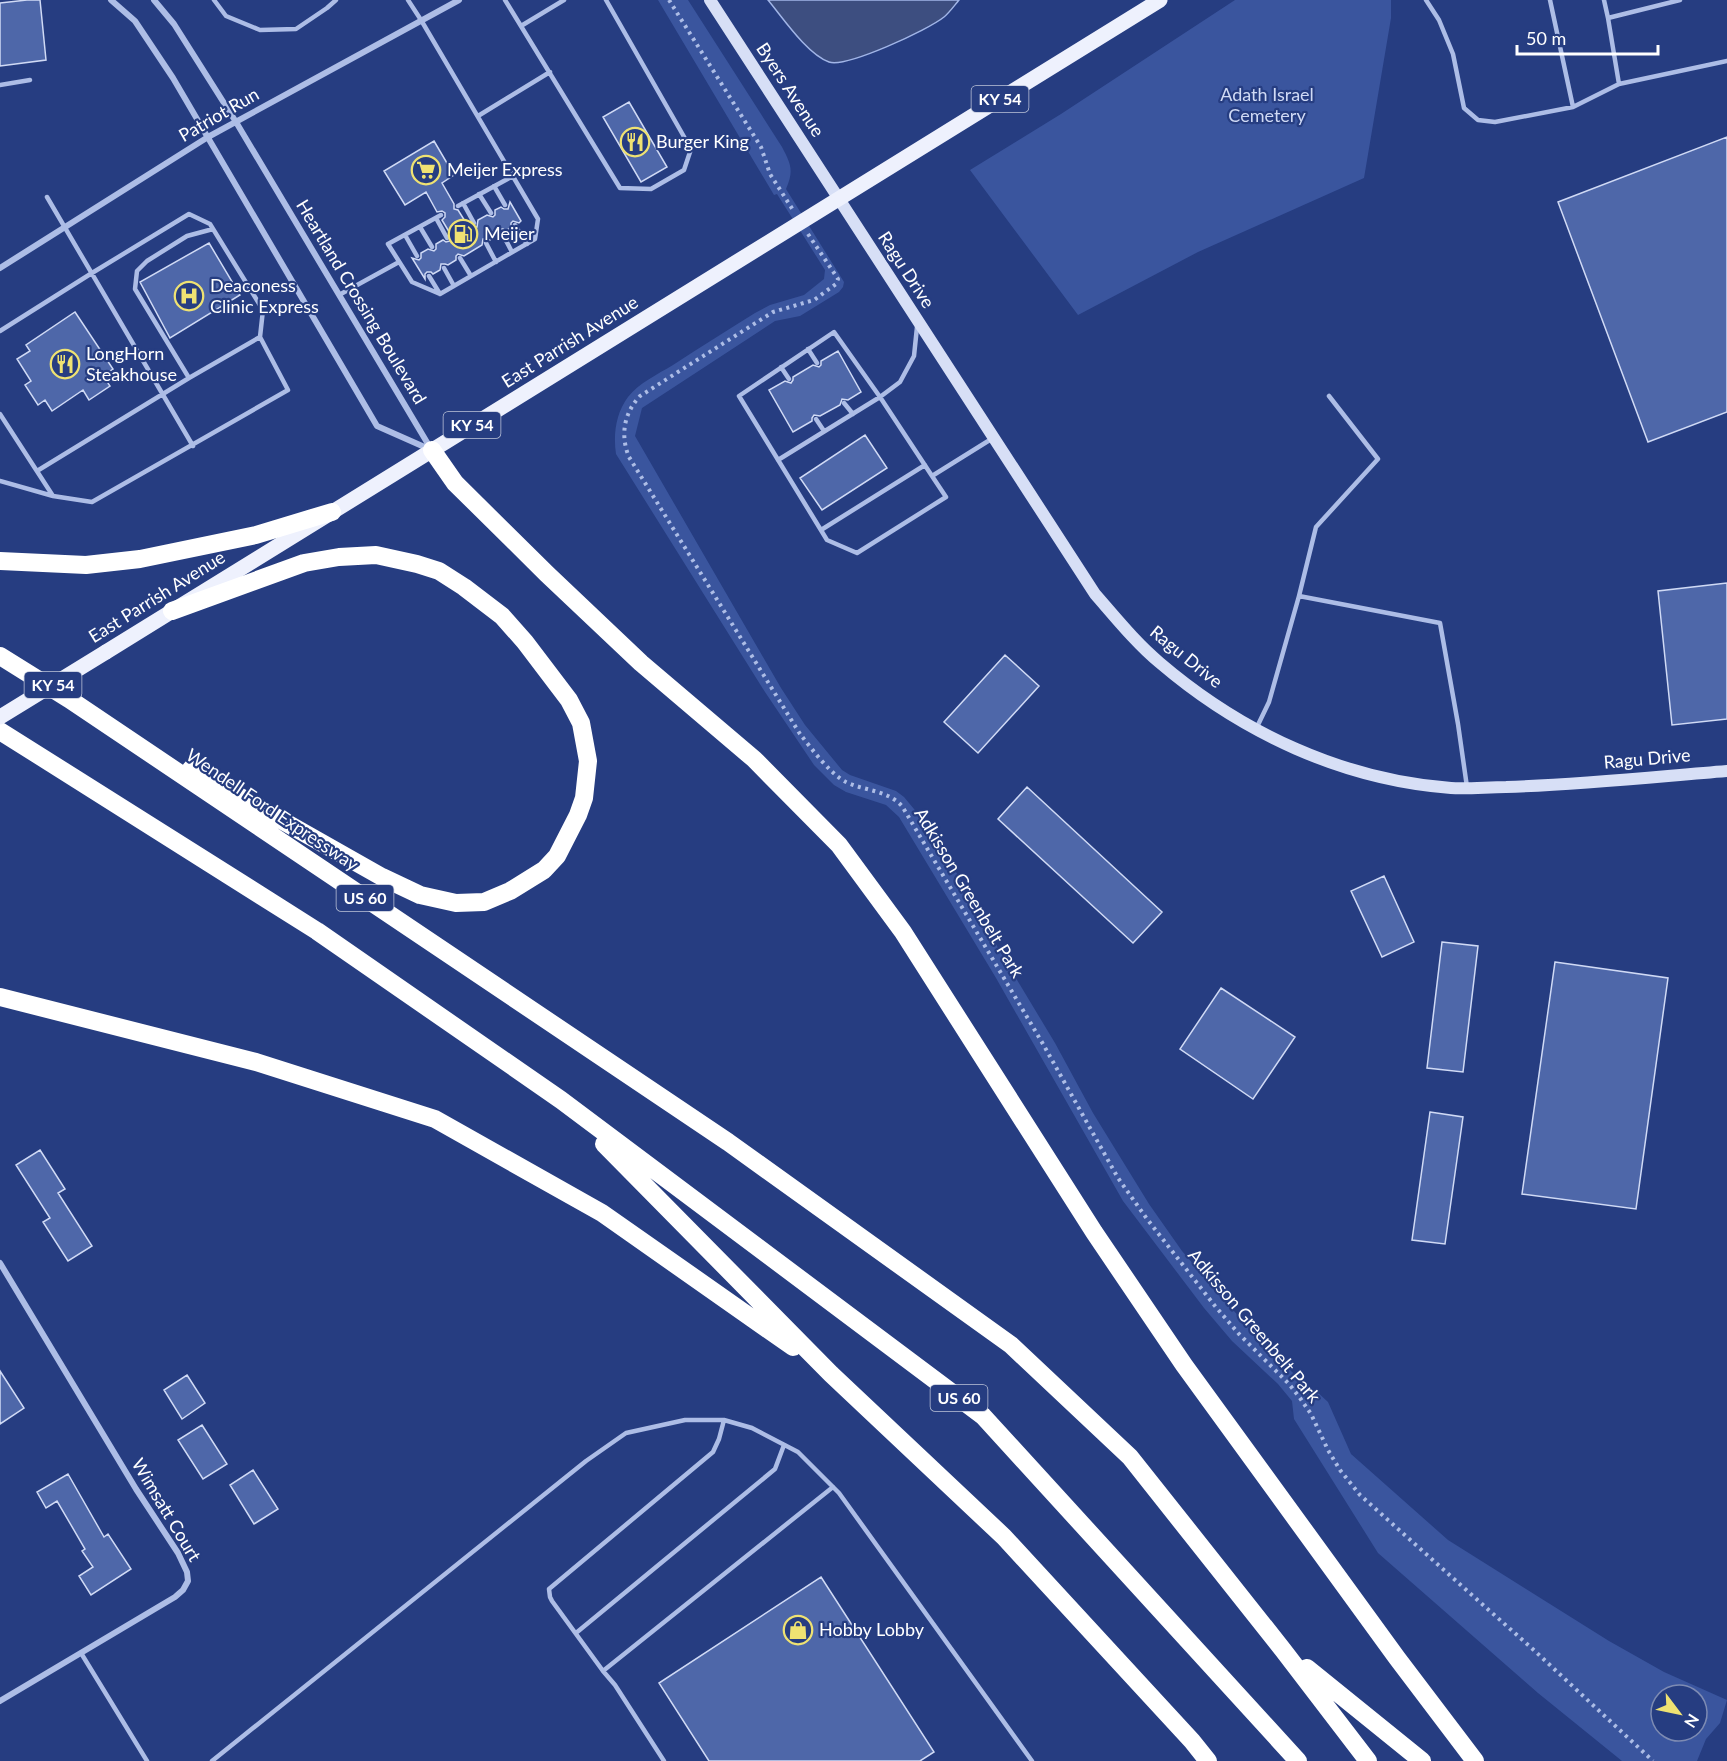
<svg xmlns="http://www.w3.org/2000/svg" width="1727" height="1761" font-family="Lato,sans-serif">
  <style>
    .green { fill: #3a559e; fill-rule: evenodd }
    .water { fill: #3d4e80; stroke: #a1b5e7; stroke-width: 1.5 }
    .building { fill: #4e67a9; stroke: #d0daf5; stroke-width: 1.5 }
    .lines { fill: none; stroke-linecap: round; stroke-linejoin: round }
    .path { stroke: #adbde6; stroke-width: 4; stroke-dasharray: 3 4.5; stroke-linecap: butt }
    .lane { stroke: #adbde6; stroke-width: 4.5 }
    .street { stroke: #adbde6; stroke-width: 6 }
    .secondary { stroke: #d7dff6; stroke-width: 12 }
    .primary { stroke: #eef1fd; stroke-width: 15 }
    .highway { stroke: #fff; stroke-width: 18 }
    .primary-bridge { stroke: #eef1fd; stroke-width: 15 }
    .labels { text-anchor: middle; stroke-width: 4.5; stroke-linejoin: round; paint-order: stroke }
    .shield { fill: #263d81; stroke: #bec5d9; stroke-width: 1.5 }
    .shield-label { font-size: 16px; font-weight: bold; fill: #fff }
    .street-label { font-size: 18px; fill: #fff; stroke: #263d81 }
    .park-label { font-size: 18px; fill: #d0daf5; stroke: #263d81 }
    .poi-label { font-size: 18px; fill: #fff; stroke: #263d81; text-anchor: start }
  </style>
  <rect width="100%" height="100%" fill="#263d81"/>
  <path class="green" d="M 658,0 L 688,0 L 782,147 C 791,164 794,171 786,189 L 844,282 L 843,287 L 839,292 L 800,316 L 775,321 L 642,408 L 635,436 L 781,688 L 805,725 L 842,770 L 850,775 L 896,791 L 904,797 L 914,809 L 945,859 L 956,872 L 1002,955 L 1055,1043 L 1093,1113 L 1149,1204 L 1182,1251 L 1232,1309 L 1292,1372 L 1315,1390 L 1328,1402 L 1351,1454 L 1448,1540 L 1609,1641 L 1664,1672 L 1727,1700 L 1720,1723 L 1706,1739 L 1697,1761 L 1622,1761 L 1538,1693 L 1378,1553 L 1294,1419 L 1292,1401 L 1278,1384 L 1232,1341 L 1204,1308 L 1123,1201 L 996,978 L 899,817 L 886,805 L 846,792 L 834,785 L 814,765 L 765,692 L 616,454 C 613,434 616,413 628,397 C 639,383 658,374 673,365 C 700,347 728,330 755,313 L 770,305 L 804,295 L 824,279 L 825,270 L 777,194 L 774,195 ZM 1661,1695 L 1697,1695 L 1697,1731 L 1661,1731 Z
    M 1235,0 L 1391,0 L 1391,18 L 1364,178 L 1198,252 L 1078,315 L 970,170 L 1061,114 Z"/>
  <path class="water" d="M 768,0 L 959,0 C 954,6 949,13 944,17 C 928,30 846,68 829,62 C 807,54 783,18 768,0 Z"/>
  <path class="building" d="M 27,0 L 40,0 L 46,60 L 0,66 L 0,3 Z
    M 629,102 L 667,167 L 641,182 L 603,117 Z
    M 1727,137 L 1727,412 L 1648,442 L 1558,202 Z
    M 434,141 L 454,175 L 442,183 L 454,204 L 454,209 L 458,210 L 468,226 L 470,225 L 473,227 L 477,227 L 478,220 L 487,215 L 493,217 L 495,215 L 495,210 L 501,207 L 504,209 L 508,209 L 510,202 L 521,221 L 519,223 L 513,221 L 511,223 L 511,227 L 506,231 L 503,229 L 499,229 L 498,235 L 490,240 L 487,239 L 483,239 L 482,245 L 464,256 L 458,254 L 456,256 L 456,260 L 448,265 L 445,264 L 441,264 L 440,270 L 433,274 L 431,272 L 427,272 L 425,274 L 425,279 L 412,258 L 419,260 L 421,258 L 421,253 L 428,249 L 434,251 L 436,249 L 436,244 L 443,240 L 446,242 L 450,241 L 451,235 L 442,220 L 445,217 L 445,213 L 442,211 L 437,212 L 426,192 L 405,205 L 384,171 Z
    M 209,243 L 240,295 L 170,338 L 140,282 Z
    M 75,312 L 113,369 L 103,376 L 110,386 L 89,400 L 83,390 L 52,411 L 45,400 L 38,405 L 25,385 L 31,381 L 17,359 L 30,351 L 26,345 Z
    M 838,351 L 861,392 L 848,400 L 842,399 L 840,405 L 820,416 L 814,415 L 812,418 L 812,421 L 793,432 L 769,390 L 785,381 L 791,383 L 793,380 L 793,377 L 813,365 L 819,367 L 821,365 L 821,361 Z
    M 865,435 L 887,468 L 822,510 L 800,478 Z
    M 1727,583 L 1727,719 L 1672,725 L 1658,591 Z
    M 1005,655 L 1039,686 L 978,753 L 944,722 Z
    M 1027,787 L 1162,912 L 1133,943 L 998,819 Z
    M 1384,876 L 1414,942 L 1382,957 L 1351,891 Z
    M 1442,942 L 1478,946 L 1463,1072 L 1427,1068 Z
    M 1555,962 L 1668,978 L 1636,1209 L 1522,1194 Z
    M 1221,988 L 1295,1037 L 1253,1099 L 1180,1049 Z
    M 1430,1112 L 1463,1117 L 1445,1244 L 1412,1240 Z
    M 40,1150 L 65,1189 L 58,1193 L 92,1246 L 68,1261 L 43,1222 L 50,1218 L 16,1165 Z
    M 0,1371 L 24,1408 L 0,1424 Z
    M 187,1375 L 205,1403 L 182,1419 L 164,1390 Z
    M 202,1425 L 227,1464 L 203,1479 L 178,1440 Z
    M 253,1470 L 278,1509 L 254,1524 L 230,1485 Z
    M 68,1474 L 104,1537 L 108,1534 L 131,1569 L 91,1595 L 79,1576 L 93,1567 L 82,1551 L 85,1549 L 57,1501 L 46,1508 L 37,1492 Z
    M 821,1577 L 934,1752 L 920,1761 L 709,1761 L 659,1683 Z"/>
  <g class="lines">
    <path class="path" d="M 669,0 L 761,147 L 770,174 L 793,210
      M 808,234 L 838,279 L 836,284 L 814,300 L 773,312 L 640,396 C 624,413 620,435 629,457 L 800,734 C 812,749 830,774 846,782 C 865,791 887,790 902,806 L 1043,1044 L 1118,1178 L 1147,1219 L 1215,1306 L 1239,1334 L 1289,1384 L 1300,1398 L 1311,1414 L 1328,1450 L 1340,1470 L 1360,1495 L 1537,1653 L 1653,1761"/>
    <path class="lane" d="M 214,0 L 226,16 L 260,30 L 296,29 L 327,8 L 336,0
      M 408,0 L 421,20 L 538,219 L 535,239 L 440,294 L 412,282 L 388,244 L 441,215
      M 505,0 L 620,188 L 651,189 L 684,170 L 691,149 L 606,0
      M 1426,0 L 1439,20 L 1453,54 L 1464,108 L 1478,120 L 1495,122 L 1573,107 L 1619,84 L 1727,61
      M 1550,0 L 1573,107
      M 1604,0 L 1608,18 L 1680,0
      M 1608,18 L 1619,84
      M 521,26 L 564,0
      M 0,85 L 30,80
      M 478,116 L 550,72
      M 494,186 L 505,205
      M 479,194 L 491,213
      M 47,197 L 193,446
      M 463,203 L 474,223
      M 458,206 L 513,176
      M 436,218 L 447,238
      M 515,225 L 527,244
      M 420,227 L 432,247
      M 502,233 L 512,252
      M 405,235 L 417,256
      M 486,243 L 496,262
      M 460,258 L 471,276
      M 444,268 L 454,286
      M 429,276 L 440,294
      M 339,295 L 399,262
      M 0,331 L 92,273 L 189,214 L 210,224 L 263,310 L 260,337 L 288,390 L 92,502 L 53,496 L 0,481
      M 808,349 L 817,363
      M 781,367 L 789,379
      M 189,378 L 135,289 L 137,271 L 147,261 L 187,236 L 213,229
      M 844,403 L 853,414
      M 0,414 L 53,496
      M 816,419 L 824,431
      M 778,460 L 880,397 L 900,382 L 914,356 L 917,327
      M 37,471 L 189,378 L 260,337
      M 932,476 L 880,397 L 834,332 L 739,396 L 827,540 L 857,553 L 946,497 L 932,476 L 993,438
      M 821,530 L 925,465
      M 1299,596 L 1316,527 L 1378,459 L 1329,396
      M 1256,729 L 1269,702 L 1299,596 L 1440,623 L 1458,724 L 1467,787
      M 576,1633 L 775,1469 L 784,1445
      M 81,1653 L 147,1761
      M 603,1671 L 833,1487
      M 212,1761 L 586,1461 L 626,1433 L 685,1420 L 724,1420 L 752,1428 L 798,1452 L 839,1493 L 1032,1761
      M 664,1761 L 615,1685 L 603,1671 L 552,1601 L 550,1597 L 549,1589 L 713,1452 L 719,1439 L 724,1420"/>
    <path class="street" d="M 111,0 L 135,21 L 173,78 L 377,426 L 429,449
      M 154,0 L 174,24 L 236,122 L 431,449
      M 0,268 L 208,137 L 459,0
      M 0,1263 L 136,1489 L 178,1553 L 187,1572 L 188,1581 L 183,1590 L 175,1597 L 0,1701"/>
    <path class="secondary" d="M 710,0 L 1095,594 C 1116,618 1136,643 1160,663 C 1242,733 1343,780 1451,788 C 1469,789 1488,787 1506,787 C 1579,785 1653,777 1727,771"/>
    <path class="primary" d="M 106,652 L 1160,0"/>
    <path class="highway" d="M 432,450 L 455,483 L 547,574 L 641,663 L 754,759 L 839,845 L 903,932 L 1094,1232 L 1184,1365 L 1397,1658 L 1475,1761
      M 0,561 L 86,565 L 140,559 L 256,535 L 332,512
      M 172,611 L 304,563 L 339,557 L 376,555 L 417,564 L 439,571 L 464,587 L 502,616 L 525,642 L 569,700 L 581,723 L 588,761 L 584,798 L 578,815 L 557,856 L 544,870 L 510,891 L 484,902 L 456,903 L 420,895 L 382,877 L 191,769
      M 0,656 L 69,699 L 728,1142 L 1011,1345 L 1130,1457 L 1283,1650 L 1368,1761
      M 0,731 L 317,931 L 561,1100 L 983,1416 L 1298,1761
      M 0,997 L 256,1062 L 435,1119 L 602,1213 L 793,1347
      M 604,1144 L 831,1374 L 1004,1537 L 1192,1741 L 1208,1761
      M 1307,1668 L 1422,1761"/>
    <path class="primary-bridge" d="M 0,717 L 106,652"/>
  </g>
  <defs>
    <g id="restaurant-ring" transform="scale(1.5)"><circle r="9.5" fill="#263d81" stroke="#efe272" stroke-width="1.5"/><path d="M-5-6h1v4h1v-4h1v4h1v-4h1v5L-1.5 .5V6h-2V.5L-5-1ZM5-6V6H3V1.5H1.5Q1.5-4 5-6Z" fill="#efe272"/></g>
    <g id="supermarket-ring" transform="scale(1.5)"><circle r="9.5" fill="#263d81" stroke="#efe272" stroke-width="1.5"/><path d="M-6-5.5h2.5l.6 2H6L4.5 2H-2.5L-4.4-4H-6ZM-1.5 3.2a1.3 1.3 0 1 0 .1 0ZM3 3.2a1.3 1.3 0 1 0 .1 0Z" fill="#efe272"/></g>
    <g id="fuel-ring" transform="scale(1.5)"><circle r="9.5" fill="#263d81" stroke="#efe272" stroke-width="1.5"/><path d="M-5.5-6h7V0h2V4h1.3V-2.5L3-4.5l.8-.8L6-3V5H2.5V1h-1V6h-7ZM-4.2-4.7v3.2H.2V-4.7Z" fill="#efe272"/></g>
    <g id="hospital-ring" transform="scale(1.5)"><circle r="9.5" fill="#263d81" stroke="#efe272" stroke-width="1.5"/><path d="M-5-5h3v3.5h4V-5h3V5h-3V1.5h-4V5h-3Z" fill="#efe272"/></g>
    <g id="shop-ring" transform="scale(1.5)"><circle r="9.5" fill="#263d81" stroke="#efe272" stroke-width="1.5"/><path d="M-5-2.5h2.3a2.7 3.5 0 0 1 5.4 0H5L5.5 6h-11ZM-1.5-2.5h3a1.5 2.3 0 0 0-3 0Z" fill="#efe272"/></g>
  </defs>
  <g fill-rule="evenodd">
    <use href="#restaurant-ring" x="635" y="142"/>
    <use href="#supermarket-ring" x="426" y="170"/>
    <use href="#fuel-ring" x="463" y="234"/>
    <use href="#hospital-ring" x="189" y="296"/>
    <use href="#restaurant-ring" x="65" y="364"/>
    <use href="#shop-ring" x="798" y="1630"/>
  </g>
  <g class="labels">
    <g class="shield">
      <rect x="971.5" y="86" width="57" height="26" rx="4.5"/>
      <rect x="443.5" y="412" width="57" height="26" rx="4.5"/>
      <rect x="24.5" y="672" width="57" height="26" rx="4.5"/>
      <rect x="336.5" y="885" width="57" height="26" rx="4.5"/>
      <rect x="930.5" y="1385" width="57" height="26" rx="4.5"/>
    </g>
    <g class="shield-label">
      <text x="1000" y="105">KY 54</text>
      <text x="472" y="431">KY 54</text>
      <text x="53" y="691">KY 54</text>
      <text x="365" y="904">US 60</text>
      <text x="959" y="1404">US 60</text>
    </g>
    <g class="street-label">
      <text transform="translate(790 90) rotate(57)" y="6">Byers Avenue</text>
      <text transform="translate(219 115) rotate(-30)" y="6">Patriot Run</text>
      <text transform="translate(906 270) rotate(57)" y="6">Ragu Drive</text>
      <text transform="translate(361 302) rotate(59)" y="6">Heartland Crossing Boulevard</text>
      <text transform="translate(570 342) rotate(-32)" y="6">East Parrish Avenue</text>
      <text transform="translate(157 597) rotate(-32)" y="6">East Parrish Avenue</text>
      <text transform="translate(1186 657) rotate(39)" y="6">Ragu Drive</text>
      <text transform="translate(1647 759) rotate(-5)" y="6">Ragu Drive</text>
      <text transform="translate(272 810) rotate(34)" y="6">Wendell Ford Expressway</text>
      <text transform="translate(969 893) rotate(59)" y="6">Adkisson Greenbelt Park</text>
      <text transform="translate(1254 1326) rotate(50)" y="6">Adkisson Greenbelt Park</text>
      <text transform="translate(166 1510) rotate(59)" y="6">Wimsatt Court</text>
    </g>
    <g class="park-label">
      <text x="1267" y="101">Adath Israel<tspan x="1267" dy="21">Cemetery</tspan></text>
    </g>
    <g class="poi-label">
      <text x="656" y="148">Burger King</text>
      <text x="447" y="176">Meijer Express</text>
      <text x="484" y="240">Meijer</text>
      <text x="210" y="292">Deaconess<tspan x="210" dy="21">Clinic Express</tspan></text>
      <text x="86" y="360">LongHorn<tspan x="86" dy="21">Steakhouse</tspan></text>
      <text x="819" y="1636">Hobby Lobby</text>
    </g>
  </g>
  <g transform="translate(1679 1713) rotate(122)"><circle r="28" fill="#263d81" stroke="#7d8bb3" stroke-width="1.5"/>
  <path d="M0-4.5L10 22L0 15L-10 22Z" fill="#efe272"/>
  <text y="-9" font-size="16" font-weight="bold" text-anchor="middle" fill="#ffffff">N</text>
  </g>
  <path d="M1517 45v9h141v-9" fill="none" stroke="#ffffff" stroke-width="3"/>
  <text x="1526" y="45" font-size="18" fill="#ffffff" stroke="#263d81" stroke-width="4.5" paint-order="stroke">50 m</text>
</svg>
